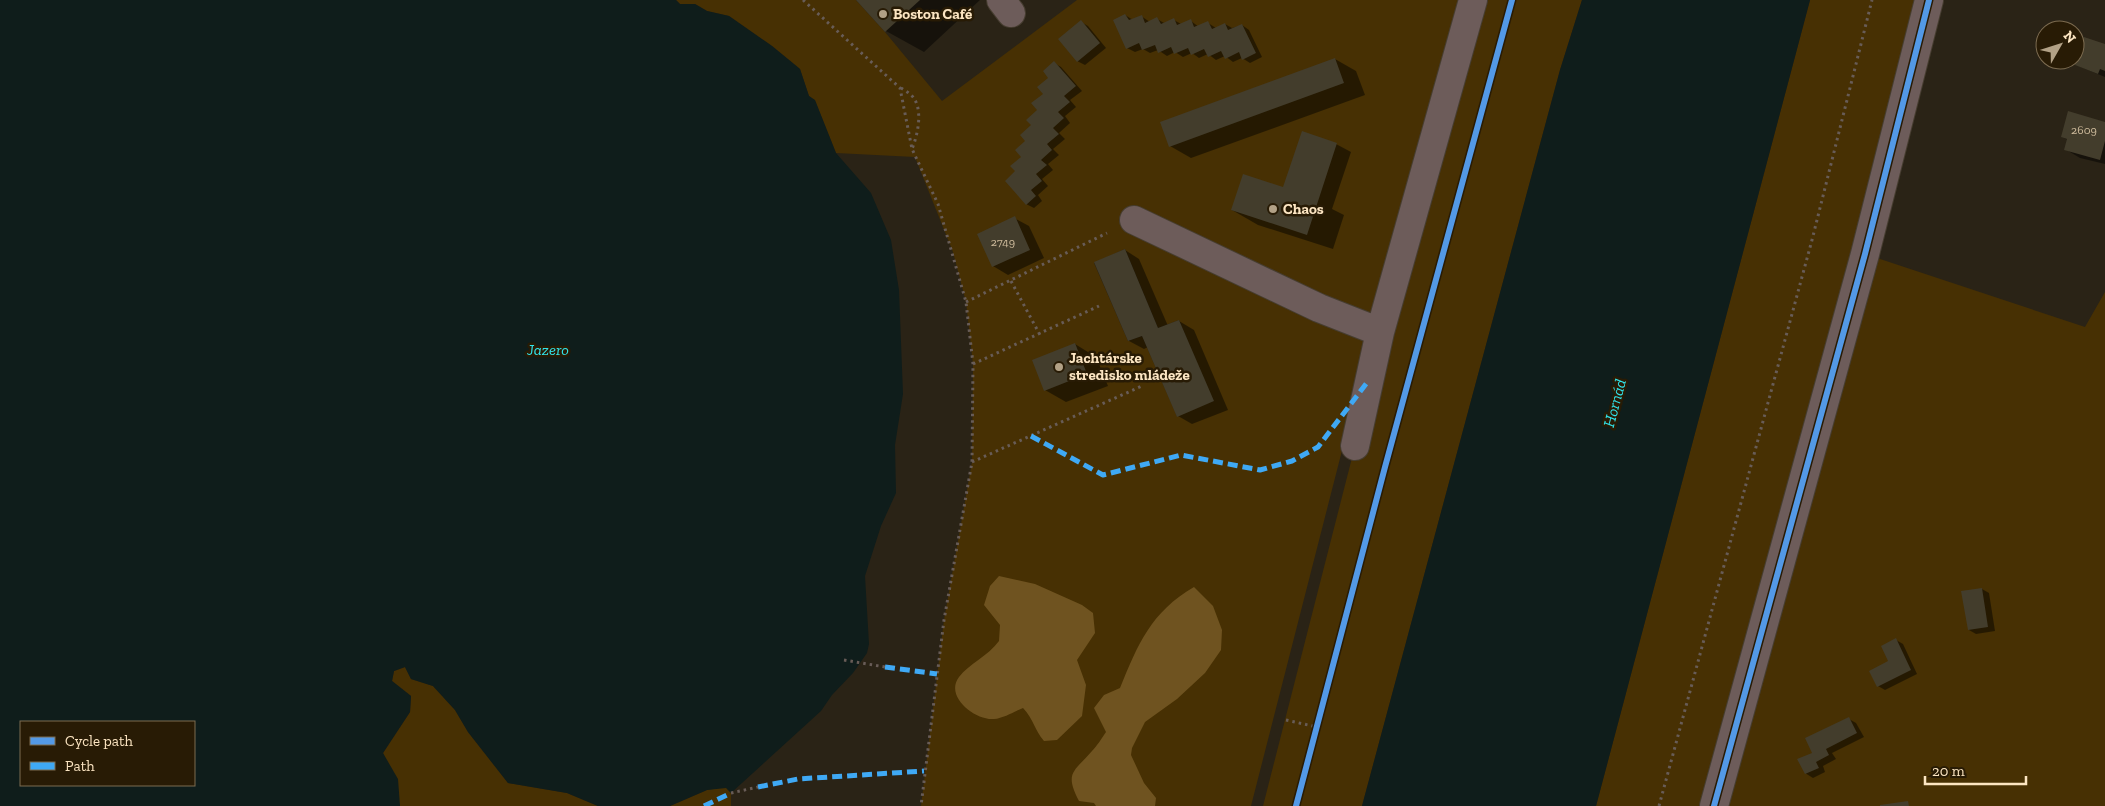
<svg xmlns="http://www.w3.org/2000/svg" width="2105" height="806" font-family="'Zilla Slab',serif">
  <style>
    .green { fill: #473003; fill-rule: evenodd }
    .forest { fill: #6f5320 }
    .water { fill: #0f1d1b; fill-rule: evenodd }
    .shadow { fill: #0007 }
    .building { fill: #433d2c }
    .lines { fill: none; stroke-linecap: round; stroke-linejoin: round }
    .minor-casing { stroke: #463d30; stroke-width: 30 }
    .path { stroke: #685c57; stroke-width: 3; stroke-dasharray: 2.5 4; stroke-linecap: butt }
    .minor { stroke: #6d5c5a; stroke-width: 28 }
    .quiet { stroke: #3fa9f5; stroke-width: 5; stroke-dasharray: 10 5; stroke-linecap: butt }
    .cycleway-casing { stroke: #281b05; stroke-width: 9 }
    .cycleway { stroke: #5399e6; stroke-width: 6 }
    .poi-dot { fill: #b2a186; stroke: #281b05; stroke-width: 2 }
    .labels { text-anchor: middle; stroke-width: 5; stroke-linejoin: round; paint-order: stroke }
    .number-label { font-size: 12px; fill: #cebb9c }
    .poi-label { font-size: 15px; font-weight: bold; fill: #fce5c2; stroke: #281b05; text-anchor: start }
    .water-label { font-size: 16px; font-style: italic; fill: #31e4eb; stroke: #281b05 }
  </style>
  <rect width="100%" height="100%" fill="#2a2316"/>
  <path class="green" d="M 676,0 L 856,0 L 885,32 L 942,101 L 1077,0 L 1582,0 L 1560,70 L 1362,806 L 1263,806 L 1355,446 L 1346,435 L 1251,806 L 921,806 L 944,620 L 972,462 L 973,364 L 966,302 L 953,252 L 915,157 L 836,153 L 815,101 L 809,96 L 800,69 L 772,46 L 729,16 L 707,11 L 695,4 L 680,4 ZM 1125,249 L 1158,328 L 1179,320 L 1213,401 L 1177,416 L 1142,336 L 1128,341 L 1094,263 Z
    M 1810,0 L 1929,0 L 1865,254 L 2085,327 L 2105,292 L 2105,806 L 1596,806 Z
    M 405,667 L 411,679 L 433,686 L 455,710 L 468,732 L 508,783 L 567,793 L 598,806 L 400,806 L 383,753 L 410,712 L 411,696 L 392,681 L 394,671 Z
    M 719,788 L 727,788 L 731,793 L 731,806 L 670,806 L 707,790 Z"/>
  <path class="forest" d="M 999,576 L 1035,584 L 1082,605 L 1093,613 L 1095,633 L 1077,660 L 1086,685 L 1082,716 L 1057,740 L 1044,741 C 1034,729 1034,720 1023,708 C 1015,711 1004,718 994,719 C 976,721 944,697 959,677 C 969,664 988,656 999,641 L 1000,625 L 984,605 L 990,586 Z
    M 1194,587 L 1213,606 L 1222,630 L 1221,650 L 1205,673 L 1177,699 L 1145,722 L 1132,748 L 1131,755 L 1144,783 L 1156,798 L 1155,806 L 1096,806 L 1094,803 L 1079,801 C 1064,772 1074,772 1092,751 C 1097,746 1102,738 1106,732 L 1094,708 L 1104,695 L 1120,688 C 1138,644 1151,612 1194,587 Z"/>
  <path class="water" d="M 0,0 L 676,0 L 680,4 L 695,4 L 707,11 L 729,16 L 772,46 L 800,69 L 809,96 L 815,100 L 836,153 L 871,193 L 891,240 L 899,290 L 903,394 L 895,445 L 896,493 L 881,526 L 865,576 L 869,644 L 867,653 L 853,673 L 832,695 L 821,711 L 731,793 L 726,788 L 707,790 L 670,806 L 598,806 L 567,793 L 508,783 L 468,732 L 455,710 L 433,686 L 411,679 L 405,667 L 394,671 L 392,681 L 411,696 L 410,712 L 383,753 L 398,779 L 400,806 L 0,806 ZM 21,722 L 194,722 L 194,785 L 21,785 Z
    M 1582,0 L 1810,0 L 1596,806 L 1362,806 L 1560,70 Z"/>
  <path class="shadow" d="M 857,0 L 980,0 L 924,52 L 886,31 Z
    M 1125,15 L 1133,20 L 1141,16 L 1150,22 L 1157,19 L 1164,23 L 1174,20 L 1181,24 L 1191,21 L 1199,27 L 1208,23 L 1216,28 L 1225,24 L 1232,28 L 1242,25 L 1249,30 L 1262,57 L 1250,63 L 1242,58 L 1233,62 L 1225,56 L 1216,60 L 1208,54 L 1199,58 L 1192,53 L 1183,57 L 1175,52 L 1167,56 L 1158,50 L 1150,53 L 1143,49 L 1135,52 L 1127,48 Z
    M 1081,22 L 1088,26 L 1106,48 L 1085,65 L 1077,61 Z
    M 2105,45 L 2105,77 L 2076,65 Z
    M 1335,59 L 1356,71 L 1365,95 L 1191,158 L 1170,146 Z
    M 1054,63 L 1061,67 L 1082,91 L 1070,100 L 1076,107 L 1065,116 L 1070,123 L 1059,133 L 1065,139 L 1053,149 L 1059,155 L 1048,164 L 1053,170 L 1042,179 L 1048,186 L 1038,195 L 1042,201 L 1034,208 L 1026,204 L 1016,172 Z
    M 2105,123 L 2105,164 L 2080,158 L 2065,149 L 2068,140 L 2062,137 Z
    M 1336,144 L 1351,152 L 1332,209 L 1344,215 L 1333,249 L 1258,225 L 1232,210 L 1289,190 Z
    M 1014,218 L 1029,226 L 1044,258 L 1008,275 L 993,266 Z
    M 1125,250 L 1139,259 L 1168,326 L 1179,321 L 1194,330 L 1228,410 L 1192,424 L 1178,416 L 1148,347 L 1144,349 L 1129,341 Z
    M 1075,344 L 1096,357 L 1108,386 L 1066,402 L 1045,390 Z
    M 1982,589 L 1989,593 L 1995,631 L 1976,634 L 1969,630 Z
    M 1896,640 L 1903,644 L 1917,674 L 1885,690 L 1878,686 L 1890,662 Z
    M 1849,719 L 1856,723 L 1864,737 L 1832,753 L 1836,759 L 1823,766 L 1825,772 L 1813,778 L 1805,773 L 1814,754 Z"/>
  <path class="building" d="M 856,0 L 920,0 L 885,32 Z
    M 1125,14 L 1129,20 L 1142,15 L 1145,23 L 1157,17 L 1161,24 L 1174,18 L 1177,25 L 1191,19 L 1194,27 L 1208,21 L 1212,29 L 1225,23 L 1228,30 L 1242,24 L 1256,53 L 1242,60 L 1239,52 L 1225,59 L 1221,51 L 1208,57 L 1204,49 L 1191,55 L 1188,48 L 1174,54 L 1171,47 L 1158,53 L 1155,45 L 1142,50 L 1139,43 L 1126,49 L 1113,20 Z
    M 1081,20 L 1100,43 L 1077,62 L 1058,39 Z
    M 2084,37 L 2105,44 L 2105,71 L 2100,69 L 2098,74 L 2075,65 Z
    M 1335,58 L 1344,83 L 1169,147 L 1160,122 Z
    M 1054,61 L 1076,86 L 1064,96 L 1070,102 L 1058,112 L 1064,118 L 1053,128 L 1059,134 L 1047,144 L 1052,150 L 1041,160 L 1047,165 L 1036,174 L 1042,181 L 1031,190 L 1036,196 L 1026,205 L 1005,181 L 1015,171 L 1010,166 L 1021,157 L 1015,150 L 1025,141 L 1020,135 L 1031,125 L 1026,120 L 1037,110 L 1031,103 L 1043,94 L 1037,87 L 1048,78 L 1043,71 Z
    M 2068,111 L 2105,122 L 2105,141 L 2100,160 L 2064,150 L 2067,139 L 2061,137 Z
    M 1302,131 L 1337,143 L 1307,235 L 1231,210 L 1243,174 L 1283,187 Z
    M 1015,216 L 1030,250 L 992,267 L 977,234 Z
    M 1125,249 L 1158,328 L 1179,320 L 1214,401 L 1177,417 L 1142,336 L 1128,341 L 1094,262 Z
    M 1075,343 L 1087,374 L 1044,391 L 1032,360 Z
    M 1982,588 L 1988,627 L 1968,630 L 1961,591 Z
    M 1896,638 L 1911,670 L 1877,687 L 1869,671 L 1888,661 L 1881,646 Z
    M 1849,717 L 1857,733 L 1826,749 L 1829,755 L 1816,762 L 1819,768 L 1805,774 L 1797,759 L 1812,753 L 1805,738 Z
    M 1908,801 L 1909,806 L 1880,806 L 1880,805 Z"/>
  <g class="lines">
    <g class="minor-casing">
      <path id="minor" d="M 1001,0 L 1011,13
        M 1134,220 L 1319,308 L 1380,332
        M 1355,446 L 1380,332 L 1473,0
        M 1714,806 L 1865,254 L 1929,0"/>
    </g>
    <path class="path" d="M 803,0 L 900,88 L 912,149 L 938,204 L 966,302 L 973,364 L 972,462 L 944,620 L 921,806
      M 901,88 C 904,90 908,92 911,95 C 924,107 918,134 912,149
      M 1011,281 L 1040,335
      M 966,302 L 1107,233
      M 973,364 L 1099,306
      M 972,462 L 1142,386
      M 844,660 L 885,667
      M 1286,720 L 1317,727
      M 731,793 L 758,787
      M 1659,806 L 1812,240 L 1872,0"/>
    <use href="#minor" class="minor"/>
    <path class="quiet" d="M 1031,436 L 1103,475 L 1181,455 L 1260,470 L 1292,461 L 1318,447 L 1369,380
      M 885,667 L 937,674
      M 758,787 L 798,779 L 924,771
      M 704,806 L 731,793"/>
    <g class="cycleway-casing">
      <path id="cycleway" d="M 1296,806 L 1385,467 L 1512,0
        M 1714,806 L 1865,254 L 1929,0"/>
    </g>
    <use href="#cycleway" class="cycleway"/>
  </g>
  <g class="poi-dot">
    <circle cx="883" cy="14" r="5"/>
    <circle cx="1273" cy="209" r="5"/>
    <circle cx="1059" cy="367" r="5"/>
  </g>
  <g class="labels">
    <g class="number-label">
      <text x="2084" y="134">2609</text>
      <text x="1003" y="246">2749</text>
    </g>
    <g class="poi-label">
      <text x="893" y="19">Boston Café</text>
      <text x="1283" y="214">Chaos</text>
      <text x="1069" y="363">Jachtárske<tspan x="1069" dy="17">stredisko mládeže</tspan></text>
    </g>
    <g class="water-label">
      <text x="548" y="355">Jazero</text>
      <text transform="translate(1614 403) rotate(-75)" y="6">Hornád</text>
    </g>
  </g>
  <rect x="20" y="721" width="175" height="65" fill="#281b05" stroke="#7d6c51"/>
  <rect x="30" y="737" width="25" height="8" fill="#5399e6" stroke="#7d6c51"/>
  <text x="65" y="746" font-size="15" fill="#fce5c2">Cycle path</text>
  <rect x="30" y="762" width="25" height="8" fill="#3fa9f5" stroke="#7d6c51"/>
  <text x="65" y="771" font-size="15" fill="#fce5c2">Path</text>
  <g transform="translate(2060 45) rotate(51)"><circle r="24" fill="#281b05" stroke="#7d6c51"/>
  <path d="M0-4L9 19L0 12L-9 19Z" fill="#b2a186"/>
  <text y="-8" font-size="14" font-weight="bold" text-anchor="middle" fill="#fce5c2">N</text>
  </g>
  <path d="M1925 776v8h101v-8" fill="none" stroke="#fce5c2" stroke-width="2.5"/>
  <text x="1932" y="776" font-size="15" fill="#fce5c2" stroke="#281b05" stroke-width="4" paint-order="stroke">20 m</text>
</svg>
